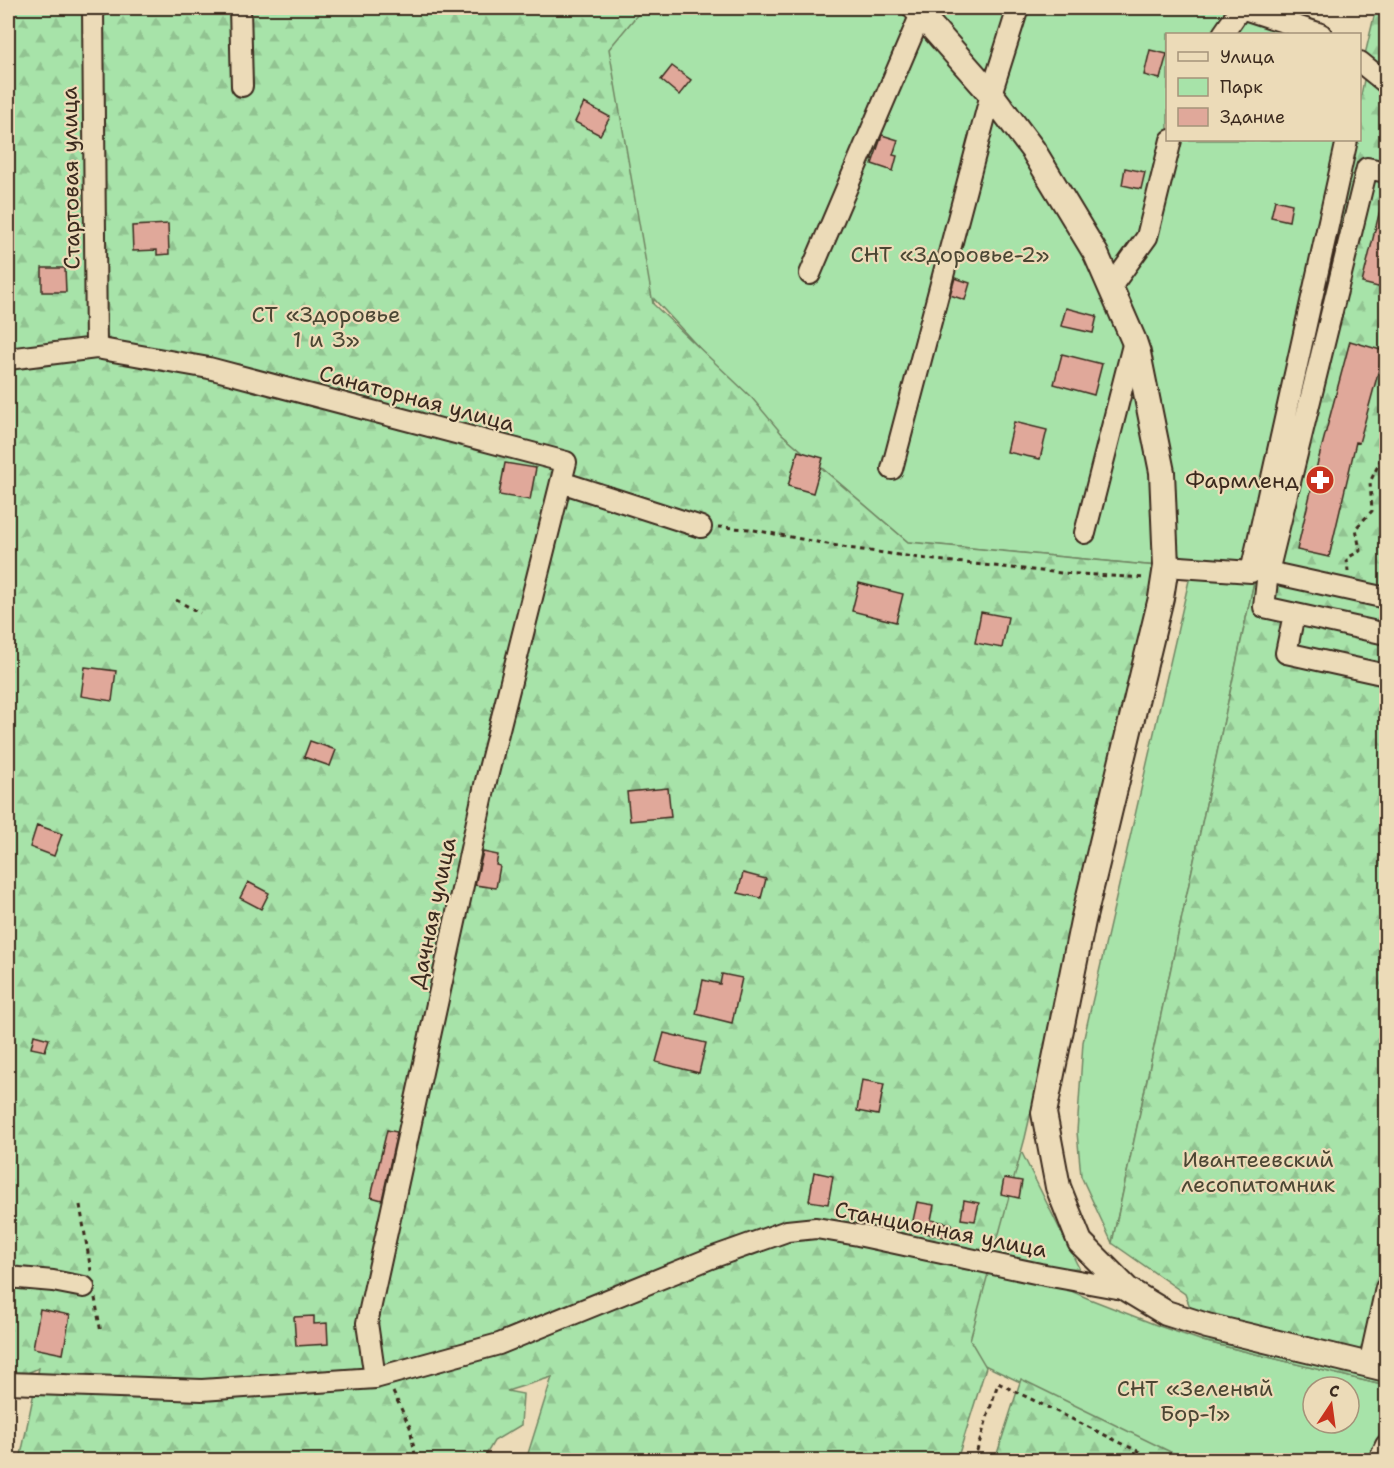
<svg xmlns="http://www.w3.org/2000/svg" width="1394" height="1468" font-family="'Shantell Sans',sans-serif">
  <style>
    .green { fill: #a7e3a9; stroke: #718664; stroke-width: 1.5; fill-rule: evenodd }
    .forest { fill: url(#forest-firs); stroke: #718664; stroke-width: 1.5 }
    .building { fill: #e0a89a; stroke: #3b2a1e; stroke-width: 1.5 }
    .lines { fill: none; stroke-linecap: round; stroke-linejoin: round }
    .minor-casing { stroke: #3b2a1e; stroke-width: 24 }
    .major-casing { stroke: #3b2a1e; stroke-width: 28 }
    .path { stroke: #3b2a1e; stroke-width: 3; stroke-dasharray: 4.5 4.5; stroke-linecap: butt }
    .minor { stroke: #ecdbb8; stroke-width: 20 }
    .major { stroke: #ecdbb8; stroke-width: 24 }
    .labels { text-anchor: middle; stroke-width: 4.5; stroke-linejoin: round; paint-order: stroke }
    .street-label { font-size: 22px; fill: #3b2a1e; stroke: #ecdbb8 }
    .park-label { font-size: 22px; fill: #4b4633; stroke: #ecdbb8 }
    .poi-label { font-size: 22px; fill: #3b2a1e; stroke: #ecdbb8; text-anchor: end }
  </style>
  <defs>
    <pattern id="forest-firs" width="22" height="20" patternUnits="userSpaceOnUse" patternTransform="scale(1.5)"><rect width="22" height="20" fill="#a7e3a9"/><path d="M5 1l3.5 6h-7zM16 11l3.5 6h-7z" fill="#91c391"/></pattern>
  </defs>
  <rect width="100%" height="100%" fill="#ecdbb8"/>
  <filter id="ink" filterUnits="userSpaceOnUse"><feTurbulence type="fractalNoise" baseFrequency=".0167" numOctaves="2"/><feDisplacementMap in="SourceGraphic" scale="12" xChannelSelector="R" yChannelSelector="G"/><feConvolveMatrix kernelMatrix="1 2 1 2 8 2 1 2 1" color-interpolation-filters="sRGB"/></filter>
  <g filter="url(#ink)">
    <path class="green" d="M 8,8 L 1268,8 L 1320,26 L 1332,34 L 1168,34 L 1168,140 L 1351,140 L 1238,655 L 1112,1243 L 1081,1176 L 1077,1132 L 1083,1042 L 1190,576 L 1157,566 L 908,542 L 782,434 L 748,401 L 654,299 L 520,1166 L 1042,1015 L 1021,1151 L 1079,1268 L 1024,1270 L 1087,1298 L 1159,1326 L 1203,1341 L 1386,1386 L 1386,1460 L 1183,1460 L 857,1304 L 878,1243 L 816,1228 L 423,1365 L 202,1390 L 41,1365 L 55,1337 L 125,986 L 8,948 ZM 1313,1387 L 1349,1387 L 1349,1423 L 1313,1423 Z"/>
    <path class="forest" d="M 8,8 L 643,8 L 609,49 L 653,304 L 752,398 L 782,434 L 908,542 L 1157,566 L 1025,1138 L 970,1340 L 986,1367 L 957,1460 L 526,1460 L 552,1377 L 507,1391 L 523,1394 L 521,1425 L 494,1441 L 483,1460 L 20,1460 L 39,1368 L 8,1381 Z
      M 1376,8 L 1386,8 L 1386,64 L 1364,59 Z
      M 1366,70 L 1386,74 L 1386,1386 L 1203,1341 L 1185,1294 L 1112,1243 L 1238,655 L 1351,140 L 1360,140 L 1360,100 Z
      M 1021,1379 L 1187,1460 L 995,1460 Z"/>
    <path class="building" d="M 1150,50 L 1167,54 L 1160,79 L 1144,75 Z
      M 672,66 L 691,80 L 679,95 L 661,80 Z
      M 584,103 L 610,117 L 600,135 L 575,122 Z
      M 882,135 L 898,140 L 893,155 L 897,156 L 893,171 L 872,164 Z
      M 1125,168 L 1145,172 L 1141,189 L 1122,185 Z
      M 1275,200 L 1292,204 L 1289,221 L 1271,217 Z
      M 1382,202 L 1386,203 L 1386,289 L 1362,283 Z
      M 168,224 L 169,254 L 157,255 L 157,250 L 133,251 L 132,226 Z
      M 42,268 L 65,268 L 66,292 L 42,292 Z
      M 955,278 L 970,283 L 965,300 L 950,295 Z
      M 1066,308 L 1097,316 L 1093,333 L 1061,326 Z
      M 1350,341 L 1384,351 L 1359,443 L 1356,442 L 1329,557 L 1297,550 L 1318,461 Z
      M 1062,354 L 1102,364 L 1094,395 L 1054,384 Z
      M 1014,422 L 1047,430 L 1040,459 L 1007,452 Z
      M 798,451 L 823,458 L 813,493 L 788,486 Z
      M 505,463 L 536,468 L 530,500 L 499,495 Z
      M 859,583 L 903,594 L 896,622 L 852,611 Z
      M 981,612 L 1008,617 L 1002,648 L 975,643 Z
      M 85,667 L 116,671 L 112,701 L 81,696 Z
      M 310,741 L 336,750 L 330,766 L 304,757 Z
      M 668,788 L 671,817 L 630,821 L 627,792 Z
      M 37,825 L 62,834 L 54,856 L 30,847 Z
      M 483,852 L 498,855 L 496,865 L 500,866 L 496,888 L 475,885 Z
      M 743,873 L 766,879 L 761,898 L 738,893 Z
      M 248,882 L 269,893 L 261,909 L 240,898 Z
      M 722,974 L 742,978 L 732,1023 L 696,1014 L 703,980 L 720,984 Z
      M 664,1033 L 706,1043 L 699,1073 L 656,1062 Z
      M 34,1035 L 49,1039 L 45,1051 L 31,1048 Z
      M 862,1080 L 884,1084 L 878,1115 L 857,1111 Z
      M 387,1130 L 397,1132 L 382,1200 L 371,1197 Z
      M 814,1172 L 833,1176 L 828,1204 L 809,1201 Z
      M 1004,1178 L 1022,1181 L 1019,1198 L 1001,1194 Z
      M 964,1200 L 979,1203 L 975,1221 L 961,1219 Z
      M 917,1202 L 934,1205 L 931,1220 L 952,1224 L 949,1238 L 911,1230 Z
      M 40,1309 L 70,1315 L 63,1354 L 33,1348 Z
      M 314,1316 L 314,1324 L 327,1323 L 328,1344 L 296,1346 L 294,1317 Z"/>
    <g class="lines">
      <g class="minor-casing">
        <path id="minor" d="M 93,8 L 96,348
          M 240,8 L 242,86
          M 1223,34 L 1241,8 L 1321,34
          M 1360,62 L 1386,83
          M 1386,172 L 1367,168 L 1268,572 L 1386,598
          M 810,274 L 921,14
          M 1111,287 L 1147,237 L 1171,140
          M 8,359 L 96,348 L 209,368 L 566,462 L 485,785 L 367,1323 L 375,1378
          M 892,469 L 991,94 L 1018,8
          M 561,482 L 701,527
          M 1085,533 L 1134,341
          M 1166,566 L 1251,572 L 1347,140
          M 1268,572 L 1264,607 L 1386,634
          M 1294,614 L 1286,653 L 1386,675
          M 8,1277 L 53,1281 L 84,1287
          M 1369,1365 L 1386,1288
          M 8,1383 L 202,1390 L 375,1378 L 499,1344 L 711,1258 L 787,1231 L 816,1228 L 858,1235 L 1040,1274 L 1128,1290
          M 1379,1460 L 1386,1445"/>
      </g>
      <g class="major-casing">
        <path id="major" d="M 915,8 L 991,94 L 1033,150 L 1096,254 L 1134,341 L 1138,353 L 1162,472 L 1166,566 L 1161,598 L 1083,921 L 1044,1113 L 1058,1187 L 1080,1242 L 1128,1290 L 1166,1313 L 1207,1326 L 1386,1369"/>
      </g>
      <path class="path" d="M 718,527 L 749,529 L 848,548 L 935,560 L 1061,573 L 1146,578
        M 1348,572 L 1347,558 L 1360,551 L 1356,528 L 1372,511 L 1370,482 L 1386,449
        M 176,600 L 200,613
        M 80,1205 L 91,1271
        M 95,1298 L 101,1333
        M 393,1392 L 410,1427 L 416,1460
        M 974,1460 L 998,1383 L 1156,1460"/>
      <use href="#minor" class="minor"/>
      <use href="#major" class="major"/>
    </g>
  </g>
  <defs>
    <g id="pharmacy-disc" transform="scale(1.5)"><circle r="9.5" fill="#c8321e" stroke="#ecdbb8"/><path d="M-2-6h4v4h4v4h-4v4h-4v-4h-4v-4h4Z" fill="#fff"/></g>
  </defs>
  <g fill-rule="evenodd">
    <use href="#pharmacy-disc" x="1320" y="480"/>
  </g>
  <g class="labels">
    <g class="street-label">
      <text transform="translate(70 178) rotate(-91)" y="8">Стартовая улица</text>
      <text transform="translate(417 398) rotate(15)" y="8">Санаторная улица</text>
      <text transform="translate(432 913) rotate(-78)" y="8">Дачная улица</text>
      <text transform="translate(941 1229) rotate(11)" y="8">Станционная улица</text>
    </g>
    <g class="park-label">
      <text x="950" y="262">СНТ «Здоровье-2»</text>
      <text x="326" y="322">СТ «Здоровье<tspan x="326" dy="25">1 и 3»</tspan></text>
      <text x="1258" y="1167">Ивантеевский<tspan x="1258" dy="25">лесопитомник</tspan></text>
      <text x="1195" y="1396">СНТ «Зеленый<tspan x="1195" dy="25">Бор-1»</tspan></text>
    </g>
    <g class="poi-label">
      <text x="1299" y="488">Фармленд</text>
    </g>
  </g>
  <rect width="1394" height="1468" fill="none" stroke="#ecdbb8" stroke-width="30"/>
  <rect x="15" y="15" width="1364" height="1438" fill="none" stroke="#3b2a1e" stroke-width="2" filter="url(#ink)"/>
  <rect x="1166" y="33" width="195" height="108" fill="#ecdbb8" stroke="#a5947a" stroke-width="1.5"/>
  <rect x="1178" y="52" width="30" height="9" fill="#ecdbb8" stroke="#a5947a" stroke-width="1.5"/>
  <text x="1220" y="63" font-size="18" fill="#3b2a1e">Улица</text>
  <rect x="1178" y="78" width="30" height="18" fill="#a7e3a9" stroke="#a5947a" stroke-width="1.5"/>
  <text x="1220" y="93" font-size="18" fill="#3b2a1e">Парк</text>
  <rect x="1178" y="108" width="30" height="18" fill="#e0a89a" stroke="#a5947a" stroke-width="1.5"/>
  <text x="1220" y="123" font-size="18" fill="#3b2a1e">Здание</text>
  <g transform="translate(1331 1405) rotate(13)"><circle r="28" fill="#ecdbb8" stroke="#a5947a" stroke-width="1.5"/>
  <path d="M0-4.5L10 22L0 15L-10 22Z" fill="#c8321e"/>
  <text y="-9" font-size="16" font-weight="bold" text-anchor="middle" fill="#3b2a1e">С</text>
  </g>
</svg>
